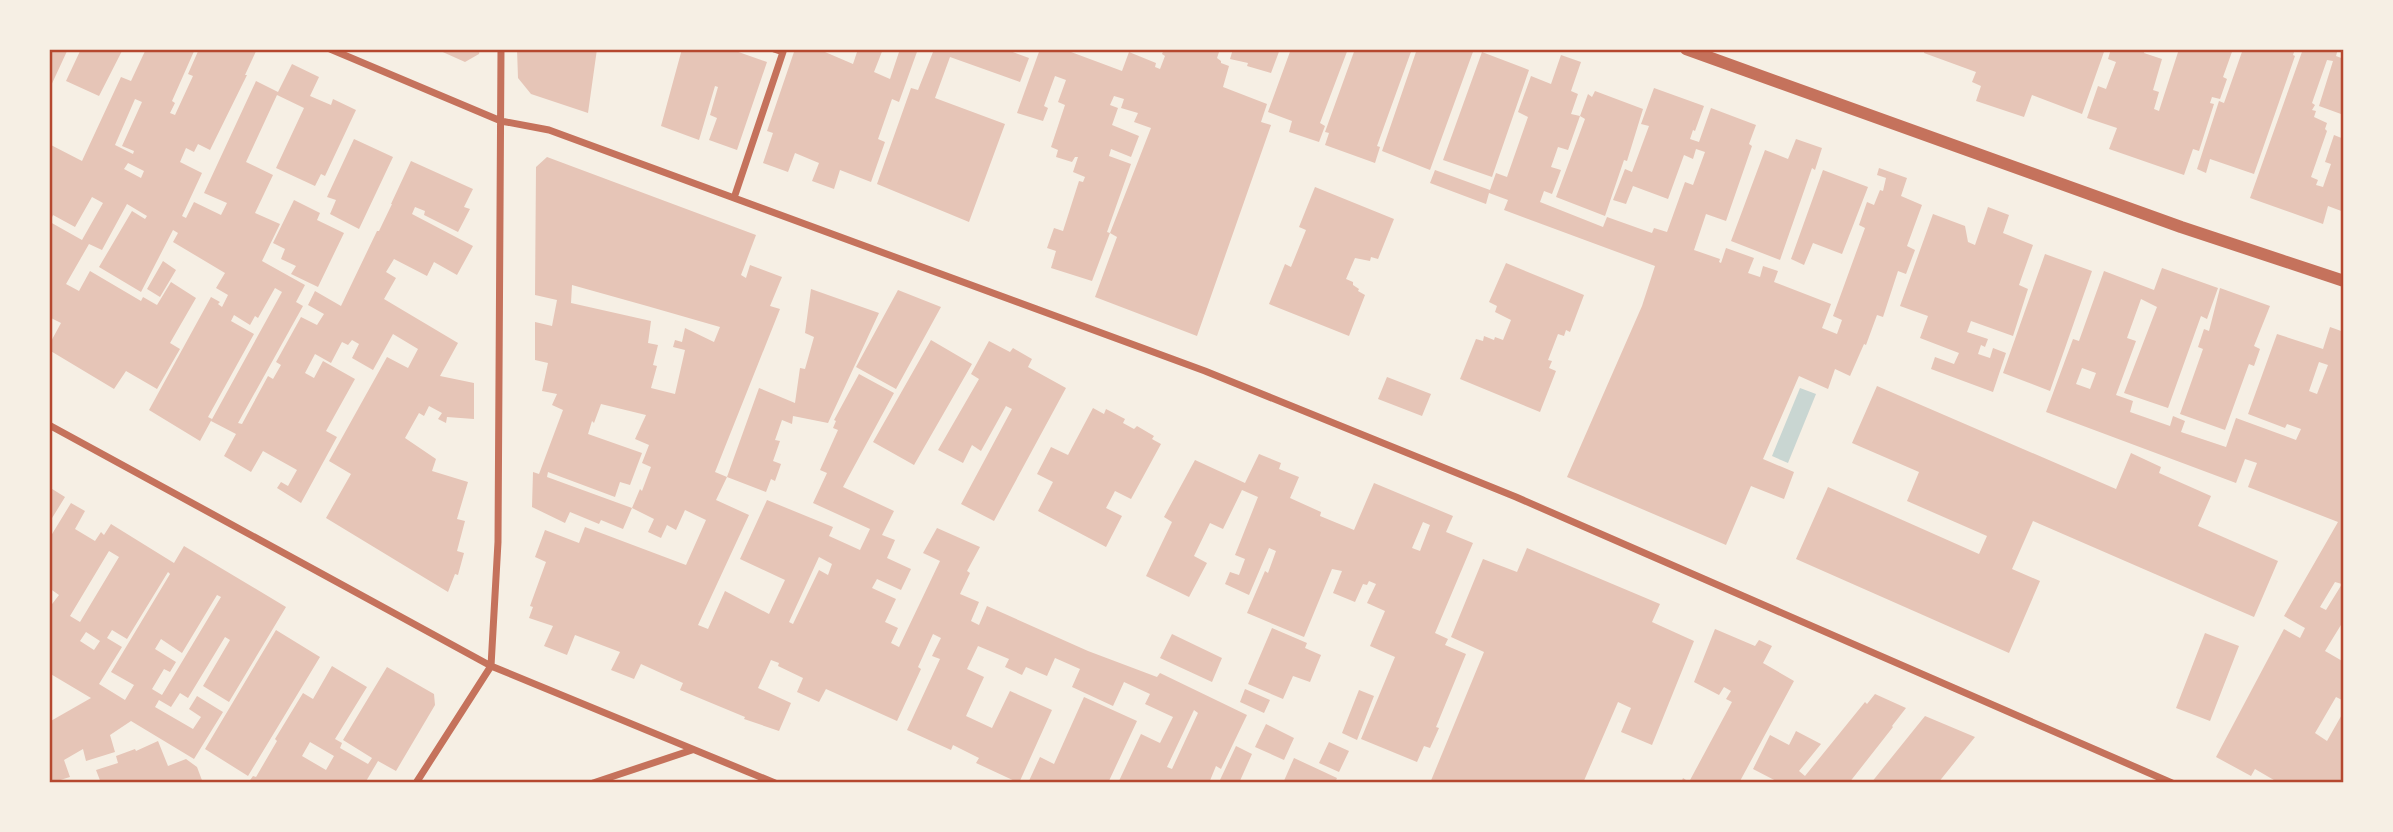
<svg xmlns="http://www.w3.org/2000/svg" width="2393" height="832" font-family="'Alegreya Sans',sans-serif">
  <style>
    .water { fill: #c9d6d2 }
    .building { fill: #e6c5b7; fill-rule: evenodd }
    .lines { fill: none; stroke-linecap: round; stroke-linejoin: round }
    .minor { stroke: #c5725c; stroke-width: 7 }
    .tertiary { stroke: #c5725c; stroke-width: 12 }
    .neatline { fill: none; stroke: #b5482f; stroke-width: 2.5 }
  </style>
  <rect width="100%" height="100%" fill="#f6efe4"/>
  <path class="water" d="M 1800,388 L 1816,394 L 1788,463 L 1772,456 Z"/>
  <path class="building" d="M 49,49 L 68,49 L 49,90 Z
    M 81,49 L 123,49 L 99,96 L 66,81 Z
    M 146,49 L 195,49 L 172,101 L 175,103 L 170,113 L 175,115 L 193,76 L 188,74 L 199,49 L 257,49 L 245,75 L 247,75 L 210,150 L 198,144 L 194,152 L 186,148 L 180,162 L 202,173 L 182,216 L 186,218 L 194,202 L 221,215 L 227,203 L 204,193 L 256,81 L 278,92 L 292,64 L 319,77 L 310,96 L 331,105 L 333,99 L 356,110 L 325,176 L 321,174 L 315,186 L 276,168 L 304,108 L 277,95 L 246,162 L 273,175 L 255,213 L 280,224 L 262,261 L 305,285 L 296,302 L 303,306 L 238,423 L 242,424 L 268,376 L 273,379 L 281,365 L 276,362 L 301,317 L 317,325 L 324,314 L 308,305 L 315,291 L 341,306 L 377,231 L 379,231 L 392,204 L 391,204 L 411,161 L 473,189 L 464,207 L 470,209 L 458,232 L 424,215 L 425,211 L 415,207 L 412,214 L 473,246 L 457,275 L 434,262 L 427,276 L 394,259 L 386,272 L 396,278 L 384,299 L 458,343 L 440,376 L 474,383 L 474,419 L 447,417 L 446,423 L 438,419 L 442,413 L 429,406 L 424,416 L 419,413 L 405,438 L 436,459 L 432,471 L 468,482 L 457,519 L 465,521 L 457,551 L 464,553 L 458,575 L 455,574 L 448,592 L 326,518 L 351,474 L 329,461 L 387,357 L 408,368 L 418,349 L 393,334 L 373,370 L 352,358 L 359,344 L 352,340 L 348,345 L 342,342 L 331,363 L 315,354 L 305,373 L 314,378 L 323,361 L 355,379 L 326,431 L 337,437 L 301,503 L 277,488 L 281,482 L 288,486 L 297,470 L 263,451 L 251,472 L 224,456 L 236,434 L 211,421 L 282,292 L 275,288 L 258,318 L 255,316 L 250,325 L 234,315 L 231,321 L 254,334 L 208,417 L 212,419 L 200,441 L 149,410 L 211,297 L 220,302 L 218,304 L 222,307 L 228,295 L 216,288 L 225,273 L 173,242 L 178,233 L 173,230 L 141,292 L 99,267 L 132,211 L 145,219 L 147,216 L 127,204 L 102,250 L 89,244 L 66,284 L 79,291 L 90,271 L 141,301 L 143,297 L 157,305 L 171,282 L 196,298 L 170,343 L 180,349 L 157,389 L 126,371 L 114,389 L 49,350 L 49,345 L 61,323 L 49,317 L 49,144 L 82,161 L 121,77 L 131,81 ZM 135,99 L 142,102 L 122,146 L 134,151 L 133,154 L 115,145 ZM 128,163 L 144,171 L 141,178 L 124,169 ZM 92,197 L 103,203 L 82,240 L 50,222 L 53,215 L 75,227 Z
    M 436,49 L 480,49 L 479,54 L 465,62 Z
    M 517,49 L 597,49 L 588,113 L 531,94 L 518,78 Z
    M 682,49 L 730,49 L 767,62 L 737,150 L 709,140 L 717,118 L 710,115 L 718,87 L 715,86 L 699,140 L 661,126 Z
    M 795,49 L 818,49 L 853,64 L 858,49 L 883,49 L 874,72 L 890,79 L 900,49 L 918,49 L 899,102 L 892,99 L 878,139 L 885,142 L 871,182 L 840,170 L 834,189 L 812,181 L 819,163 L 795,153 L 788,172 L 763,163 L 773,133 L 767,131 Z
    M 927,49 L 1005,49 L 1029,58 L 1020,82 L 950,57 L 935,98 L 1005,124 L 969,222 L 877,184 L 911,88 L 918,90 L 933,52 Z
    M 1040,49 L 1063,49 L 1122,71 L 1129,52 L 1156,63 L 1155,67 L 1160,69 L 1165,56 L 1162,54 L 1164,49 L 1220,49 L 1217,58 L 1221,61 L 1221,63 L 1229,66 L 1223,87 L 1267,104 L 1261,122 L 1271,125 L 1197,336 L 1095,297 L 1117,237 L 1110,233 L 1092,281 L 1051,268 L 1056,251 L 1047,248 L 1054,228 L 1063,231 L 1079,181 L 1083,182 L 1085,177 L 1073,172 L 1078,157 L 1075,157 L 1072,162 L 1056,157 L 1058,150 L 1051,147 L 1065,105 L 1058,102 L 1066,80 L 1055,76 L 1044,106 L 1048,108 L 1043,121 L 1017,113 ZM 1114,96 L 1124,99 L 1121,108 L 1138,113 L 1134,122 L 1151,128 L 1110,233 L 1107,232 L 1131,164 L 1109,156 L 1111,149 L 1131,157 L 1139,136 L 1112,125 L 1118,108 L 1110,105 Z
    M 1233,49 L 1280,49 L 1271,73 L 1247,66 L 1248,63 L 1230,59 Z
    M 1291,49 L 1348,49 L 1320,123 L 1325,126 L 1319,142 L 1289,132 L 1292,121 L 1268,112 Z
    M 1355,49 L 1412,49 L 1377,146 L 1380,147 L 1375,163 L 1325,145 L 1329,133 L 1325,132 Z
    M 1417,49 L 1474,49 L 1430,170 L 1382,151 Z
    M 1925,49 L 2105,49 L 2082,114 L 2032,95 L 2024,117 L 1976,101 L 1981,86 L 1972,82 L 1976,72 L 1924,53 Z
    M 2111,49 L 2145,49 L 2144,53 L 2162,59 L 2153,90 L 2159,92 L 2154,109 L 2159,111 L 2179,49 L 2233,49 L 2223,77 L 2227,79 L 2220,99 L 2212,97 L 2210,103 L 2214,104 L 2199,151 L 2193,149 L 2184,175 L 2109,149 L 2117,128 L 2087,118 L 2098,86 L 2106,89 L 2116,62 L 2108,59 Z
    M 2243,49 L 2295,49 L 2293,55 L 2295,56 L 2254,174 L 2210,159 L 2206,173 L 2197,169 L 2198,166 L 2219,101 L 2224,103 Z
    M 2303,49 L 2338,49 L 2336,56 L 2344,59 L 2344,105 L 2341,114 L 2319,106 L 2333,61 L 2327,60 L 2312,103 L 2315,105 L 2312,110 L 2316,111 L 2314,117 L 2327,123 L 2325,129 L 2327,131 L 2311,177 L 2318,180 L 2316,185 L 2323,187 L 2331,164 L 2325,162 L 2334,135 L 2344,139 L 2344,212 L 2328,206 L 2323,224 L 2250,198 Z
    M 1482,52 L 1529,70 L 1492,177 L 1443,160 Z
    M 1561,55 L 1581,62 L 1571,91 L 1578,94 L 1571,114 L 1580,116 L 1588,94 L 1592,97 L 1595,91 L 1643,109 L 1627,161 L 1624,160 L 1605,216 L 1556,197 L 1585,119 L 1580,116 L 1568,150 L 1558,147 L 1551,167 L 1561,170 L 1552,194 L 1544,191 L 1540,202 L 1603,227 L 1607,217 L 1652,233 L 1654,228 L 1667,232 L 1685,182 L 1693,185 L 1705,152 L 1696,149 L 1693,159 L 1684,155 L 1668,199 L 1633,186 L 1626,204 L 1613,200 L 1625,169 L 1632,172 L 1649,126 L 1641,124 L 1654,88 L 1704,106 L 1695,131 L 1693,130 L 1690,139 L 1699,142 L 1711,108 L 1756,125 L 1749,144 L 1752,146 L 1726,221 L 1706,214 L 1694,250 L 1720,259 L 1719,262 L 1721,263 L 1726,248 L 1754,258 L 1748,273 L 1760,277 L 1763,266 L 1778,271 L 1774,282 L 1831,304 L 1822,328 L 1837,334 L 1842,320 L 1833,316 L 1865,228 L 1859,225 L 1867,202 L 1874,205 L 1880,190 L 1883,191 L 1886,178 L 1877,175 L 1879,168 L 1907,178 L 1901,196 L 1922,205 L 1907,246 L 1915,250 L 1906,274 L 1898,271 L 1883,317 L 1877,315 L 1866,345 L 1864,344 L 1850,376 L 1835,369 L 1828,389 L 1799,376 L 1763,459 L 1794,472 L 1784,499 L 1751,486 L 1726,545 L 1567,477 L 1642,306 L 1655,266 L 1504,210 L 1508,200 L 1489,193 L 1486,204 L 1430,183 L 1435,170 L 1490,190 L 1496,173 L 1507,177 L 1528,117 L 1518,112 L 1531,76 L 1551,84 Z
    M 354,139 L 393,157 L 359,229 L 330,214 L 336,200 L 327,197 Z
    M 1796,139 L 1822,148 L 1815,170 L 1812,168 L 1780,260 L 1731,241 L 1765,150 L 1788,159 Z
    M 547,157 L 756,235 L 741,275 L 746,278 L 750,265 L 782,277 L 770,306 L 780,309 L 715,472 L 727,477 L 716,500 L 749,515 L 698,625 L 708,629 L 725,591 L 769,614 L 785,580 L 740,559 L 767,500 L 833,527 L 829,536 L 860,550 L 870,529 L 813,503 L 827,473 L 820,470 L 838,430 L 833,428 L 836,421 L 834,420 L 859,374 L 894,393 L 843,487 L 894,511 L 882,535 L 895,540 L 887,558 L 911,569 L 901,590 L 877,579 L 872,588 L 896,599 L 885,622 L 898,628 L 891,643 L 899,647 L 940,561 L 923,553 L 937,528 L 980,547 L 967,571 L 970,573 L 960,594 L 979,602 L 971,621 L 979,625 L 987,606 L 1088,651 L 1157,677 L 1160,673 L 1247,715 L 1221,769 L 1216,766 L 1209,783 L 1118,783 L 1141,734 L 1160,743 L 1173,717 L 1145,704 L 1150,694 L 1124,682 L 1113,706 L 1072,687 L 1080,669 L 1055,658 L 1047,676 L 1026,667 L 1022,675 L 1005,667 L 1009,659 L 978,646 L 967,669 L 984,677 L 966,716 L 992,728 L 1010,691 L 1052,710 L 1019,783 L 976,763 L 979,758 L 953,745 L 951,750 L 907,730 L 940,659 L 932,656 L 941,638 L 933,634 L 918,667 L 921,669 L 897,721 L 826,689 L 819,702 L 797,692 L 803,678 L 778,666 L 779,663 L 771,660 L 758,688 L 791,703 L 779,731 L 744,719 L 745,717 L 680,690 L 683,683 L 641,664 L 634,679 L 611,670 L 620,652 L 575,635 L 567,655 L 544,646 L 553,626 L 529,618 L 533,607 L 530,606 L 546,562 L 535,557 L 545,530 L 579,543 L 585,527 L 686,565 L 706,520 L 685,510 L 676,530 L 667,525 L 661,538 L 648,532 L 654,519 L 632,508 L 623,529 L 601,520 L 599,524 L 570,512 L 565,523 L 532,507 L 533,472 L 539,474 L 563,410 L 552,405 L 557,394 L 542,391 L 548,363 L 535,360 L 535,322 L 552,326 L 557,300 L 535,295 L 536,167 ZM 572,285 L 647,306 L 720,327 L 714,342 L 685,328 L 682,342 L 675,340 L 673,347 L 685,350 L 675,394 L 651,388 L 657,366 L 653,365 L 658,345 L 648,343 L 651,321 L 571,303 ZM 601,404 L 646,415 L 635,439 L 649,445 L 642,463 L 651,467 L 642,491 L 640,489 L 632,508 L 547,477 L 548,472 L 615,497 L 620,482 L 630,485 L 642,453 L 588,434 L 592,421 L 594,423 ZM 819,557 L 832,564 L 828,575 L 819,570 L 793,624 L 789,622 ZM 1194,710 L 1198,713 L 1172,769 L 1167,767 Z
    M 1823,170 L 1868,187 L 1842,254 L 1813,243 L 1804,265 L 1791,259 Z
    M 1315,187 L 1394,219 L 1378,259 L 1371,257 L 1370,261 L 1355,258 L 1346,279 L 1353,282 L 1353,285 L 1359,289 L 1358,291 L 1365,295 L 1349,336 L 1269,304 L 1285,264 L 1291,267 L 1306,230 L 1299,227 Z
    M 294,200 L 320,213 L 317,220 L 344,233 L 318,287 L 291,274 L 296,266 L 281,259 L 285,249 L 273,243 Z
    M 1988,207 L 2009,215 L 2003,233 L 2033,245 L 2019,285 L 2028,289 L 2013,336 L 1971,321 L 1967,332 L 1988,339 L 1985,347 L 1981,345 L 1978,354 L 1990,358 L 1993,348 L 2006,353 L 1993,392 L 1931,369 L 1935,357 L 1954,364 L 1959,353 L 1920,338 L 1928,316 L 1900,306 L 1933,214 L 1965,226 L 1968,242 L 1975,245 Z
    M 2045,254 L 2092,271 L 2050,391 L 2003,373 Z
    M 163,261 L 176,270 L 160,297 L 147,289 Z
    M 1506,263 L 1584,295 L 1570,332 L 1566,330 L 1564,336 L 1558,334 L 1548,360 L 1552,361 L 1549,368 L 1556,371 L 1540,412 L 1460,379 L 1476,339 L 1483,341 L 1484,336 L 1494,340 L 1495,337 L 1503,340 L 1511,320 L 1495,312 L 1497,306 L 1489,302 Z
    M 2162,268 L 2218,288 L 2207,319 L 2201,316 L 2168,408 L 2124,393 L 2157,307 L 2141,299 L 2127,338 L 2136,341 L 2116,395 L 2133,401 L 2130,412 L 2170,426 L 2173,416 L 2185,421 L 2181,432 L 2226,447 L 2236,418 L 2296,440 L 2301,429 L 2287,424 L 2285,428 L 2248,414 L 2277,334 L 2323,349 L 2330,327 L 2344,332 L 2344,580 L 2342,584 L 2344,585 L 2344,620 L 2325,651 L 2344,662 L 2344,701 L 2336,697 L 2315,733 L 2327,741 L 2344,711 L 2344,783 L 2279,783 L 2255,769 L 2251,776 L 2216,757 L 2284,629 L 2300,638 L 2305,628 L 2284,616 L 2338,522 L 2248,487 L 2257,463 L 2245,459 L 2236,483 L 2046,412 L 2073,339 L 2079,341 L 2104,271 L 2154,290 ZM 2319,362 L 2328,365 L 2317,394 L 2309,391 ZM 2082,368 L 2096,373 L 2090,389 L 2076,384 ZM 2335,582 L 2342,584 L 2326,610 L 2320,607 Z
    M 2220,288 L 2270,306 L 2254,346 L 2260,349 L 2254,366 L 2249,364 L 2225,430 L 2180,414 L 2203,349 L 2198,347 L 2204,329 L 2209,331 Z
    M 811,289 L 879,313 L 828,423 L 793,416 L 792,424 L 782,420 L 775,440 L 780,441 L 773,461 L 781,464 L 775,481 L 771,479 L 766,492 L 727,477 L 759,388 L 795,403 L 800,368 L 805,369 L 814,337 L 805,333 Z
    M 898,290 L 941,307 L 896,389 L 856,367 Z
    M 931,340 L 972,364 L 914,465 L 873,442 Z
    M 989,341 L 1010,352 L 1013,348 L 1032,359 L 1028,367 L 1066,388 L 994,521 L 961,504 L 1012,409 L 1006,406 L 981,451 L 972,445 L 963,463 L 938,450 L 979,379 L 971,374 Z
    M 1387,377 L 1431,394 L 1422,416 L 1378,399 Z
    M 1877,386 L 2116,489 L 2131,453 L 2161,467 L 2159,473 L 2211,496 L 2198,526 L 2278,561 L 2254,617 L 2033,521 L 2012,569 L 2040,581 L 2009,653 L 1796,559 L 1828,487 L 1979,554 L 1987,536 L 1907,501 L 1919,472 L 1852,443 Z
    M 1093,408 L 1104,414 L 1106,409 L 1125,419 L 1123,423 L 1134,429 L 1137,426 L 1154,436 L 1152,439 L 1161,444 L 1131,499 L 1115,491 L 1106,508 L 1122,516 L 1106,547 L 1038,511 L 1053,482 L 1037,474 L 1051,447 L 1068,455 Z
    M 1259,454 L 1281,463 L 1279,469 L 1299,477 L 1290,498 L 1321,512 L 1320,516 L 1354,530 L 1374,483 L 1453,516 L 1446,532 L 1473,543 L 1435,633 L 1448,639 L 1445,645 L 1466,654 L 1436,727 L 1439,728 L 1430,748 L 1424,746 L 1417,762 L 1361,739 L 1395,657 L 1370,646 L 1385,611 L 1367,603 L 1376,584 L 1369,581 L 1367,585 L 1363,584 L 1355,602 L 1333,593 L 1342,571 L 1332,569 L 1304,637 L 1247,613 L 1265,571 L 1268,573 L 1276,551 L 1269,548 L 1249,595 L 1225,584 L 1230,572 L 1239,575 L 1245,559 L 1235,555 L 1258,497 L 1242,490 L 1223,529 L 1210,523 L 1194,556 L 1207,563 L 1189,597 L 1146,576 L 1172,522 L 1164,517 L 1195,460 L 1245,483 ZM 1423,522 L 1430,525 L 1420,551 L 1412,548 Z
    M 49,487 L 65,497 L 49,523 Z
    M 71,503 L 85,511 L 75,529 L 95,541 L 101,532 L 104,535 L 111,524 L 174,563 L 184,546 L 286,607 L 229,702 L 203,686 L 230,640 L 225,637 L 188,698 L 180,693 L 171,707 L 159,700 L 155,707 L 193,729 L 201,717 L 189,709 L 197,696 L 223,712 L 194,759 L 131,721 L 110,735 L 115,752 L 86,761 L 83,749 L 64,760 L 70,777 L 57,781 L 58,783 L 49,783 L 49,722 L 91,698 L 49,673 L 49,608 L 59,595 L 49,588 L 49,539 ZM 109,551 L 119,557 L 80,622 L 70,616 ZM 168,572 L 170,574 L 111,672 L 134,685 L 125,700 L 99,684 L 122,647 L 107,638 L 112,630 L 127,639 ZM 217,595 L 221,597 L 162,695 L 152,689 L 164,669 L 170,672 L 176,662 L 155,649 L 161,639 L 182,653 ZM 86,632 L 100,641 L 94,650 L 80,641 Z
    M 1527,548 L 1660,604 L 1652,622 L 1694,641 L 1652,745 L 1621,732 L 1631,708 L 1618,702 L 1583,783 L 1430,783 L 1484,652 L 1451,637 L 1483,559 L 1517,572 Z
    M 1272,628 L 1307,643 L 1305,648 L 1321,655 L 1310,682 L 1293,676 L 1283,699 L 1248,684 Z
    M 1715,629 L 1755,646 L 1759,640 L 1772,646 L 1763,663 L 1794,681 L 1739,783 L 1681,783 L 1683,778 L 1689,782 L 1732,702 L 1726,699 L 1731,691 L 1724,687 L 1719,695 L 1694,682 Z
    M 276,630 L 320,657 L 248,776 L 205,749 Z
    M 2205,633 L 2239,646 L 2210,721 L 2176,708 Z
    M 1172,634 L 1222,658 L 1212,682 L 1160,658 Z
    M 332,666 L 367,687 L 335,739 L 342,743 L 340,748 L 368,764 L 372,758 L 343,740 L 387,667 L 434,694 L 435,705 L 396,771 L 378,761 L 365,783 L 248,783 L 253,776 L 256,777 L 277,741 L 275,739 L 303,693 L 313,699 ZM 310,742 L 334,756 L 326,770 L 302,756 Z
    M 1245,689 L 1270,700 L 1264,713 L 1240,702 Z
    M 1359,690 L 1374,696 L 1357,740 L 1342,733 Z
    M 1875,694 L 1906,708 L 1892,726 L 1893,727 L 1849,783 L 1780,783 L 1753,769 L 1770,735 L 1789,745 L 1796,731 L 1821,744 L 1799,771 L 1805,776 L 1865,702 L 1867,704 Z
    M 1084,697 L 1137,721 L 1108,783 L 1028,783 L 1040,757 L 1054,764 Z
    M 1925,716 L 1975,737 L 1938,783 L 1871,783 Z
    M 1266,724 L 1294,738 L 1284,760 L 1255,747 Z
    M 158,741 L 168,766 L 186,759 L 197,767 L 203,783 L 101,783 L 96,770 L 118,763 L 116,756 L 135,749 L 136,751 Z
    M 1329,742 L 1349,751 L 1339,772 L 1319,763 Z
    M 1236,746 L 1252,754 L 1239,783 L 1227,783 L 1220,780 Z
    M 1294,758 L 1337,778 L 1335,783 L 1283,783 Z"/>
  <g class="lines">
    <path class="minor" d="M 330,49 L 501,121 L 549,130 L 1205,371 L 1516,497 L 2172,783
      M 734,198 L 783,52 L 774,49
      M 49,425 L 491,666 L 775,783
      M 416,783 L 491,666 L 498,542 L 501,49
      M 593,783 L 692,750"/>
    <path class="tertiary" d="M 1686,49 L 2181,227 L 2344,281"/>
  </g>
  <rect width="2393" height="832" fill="none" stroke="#f6efe4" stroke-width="102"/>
  <rect x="51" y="51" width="2291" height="730" class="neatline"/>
</svg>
